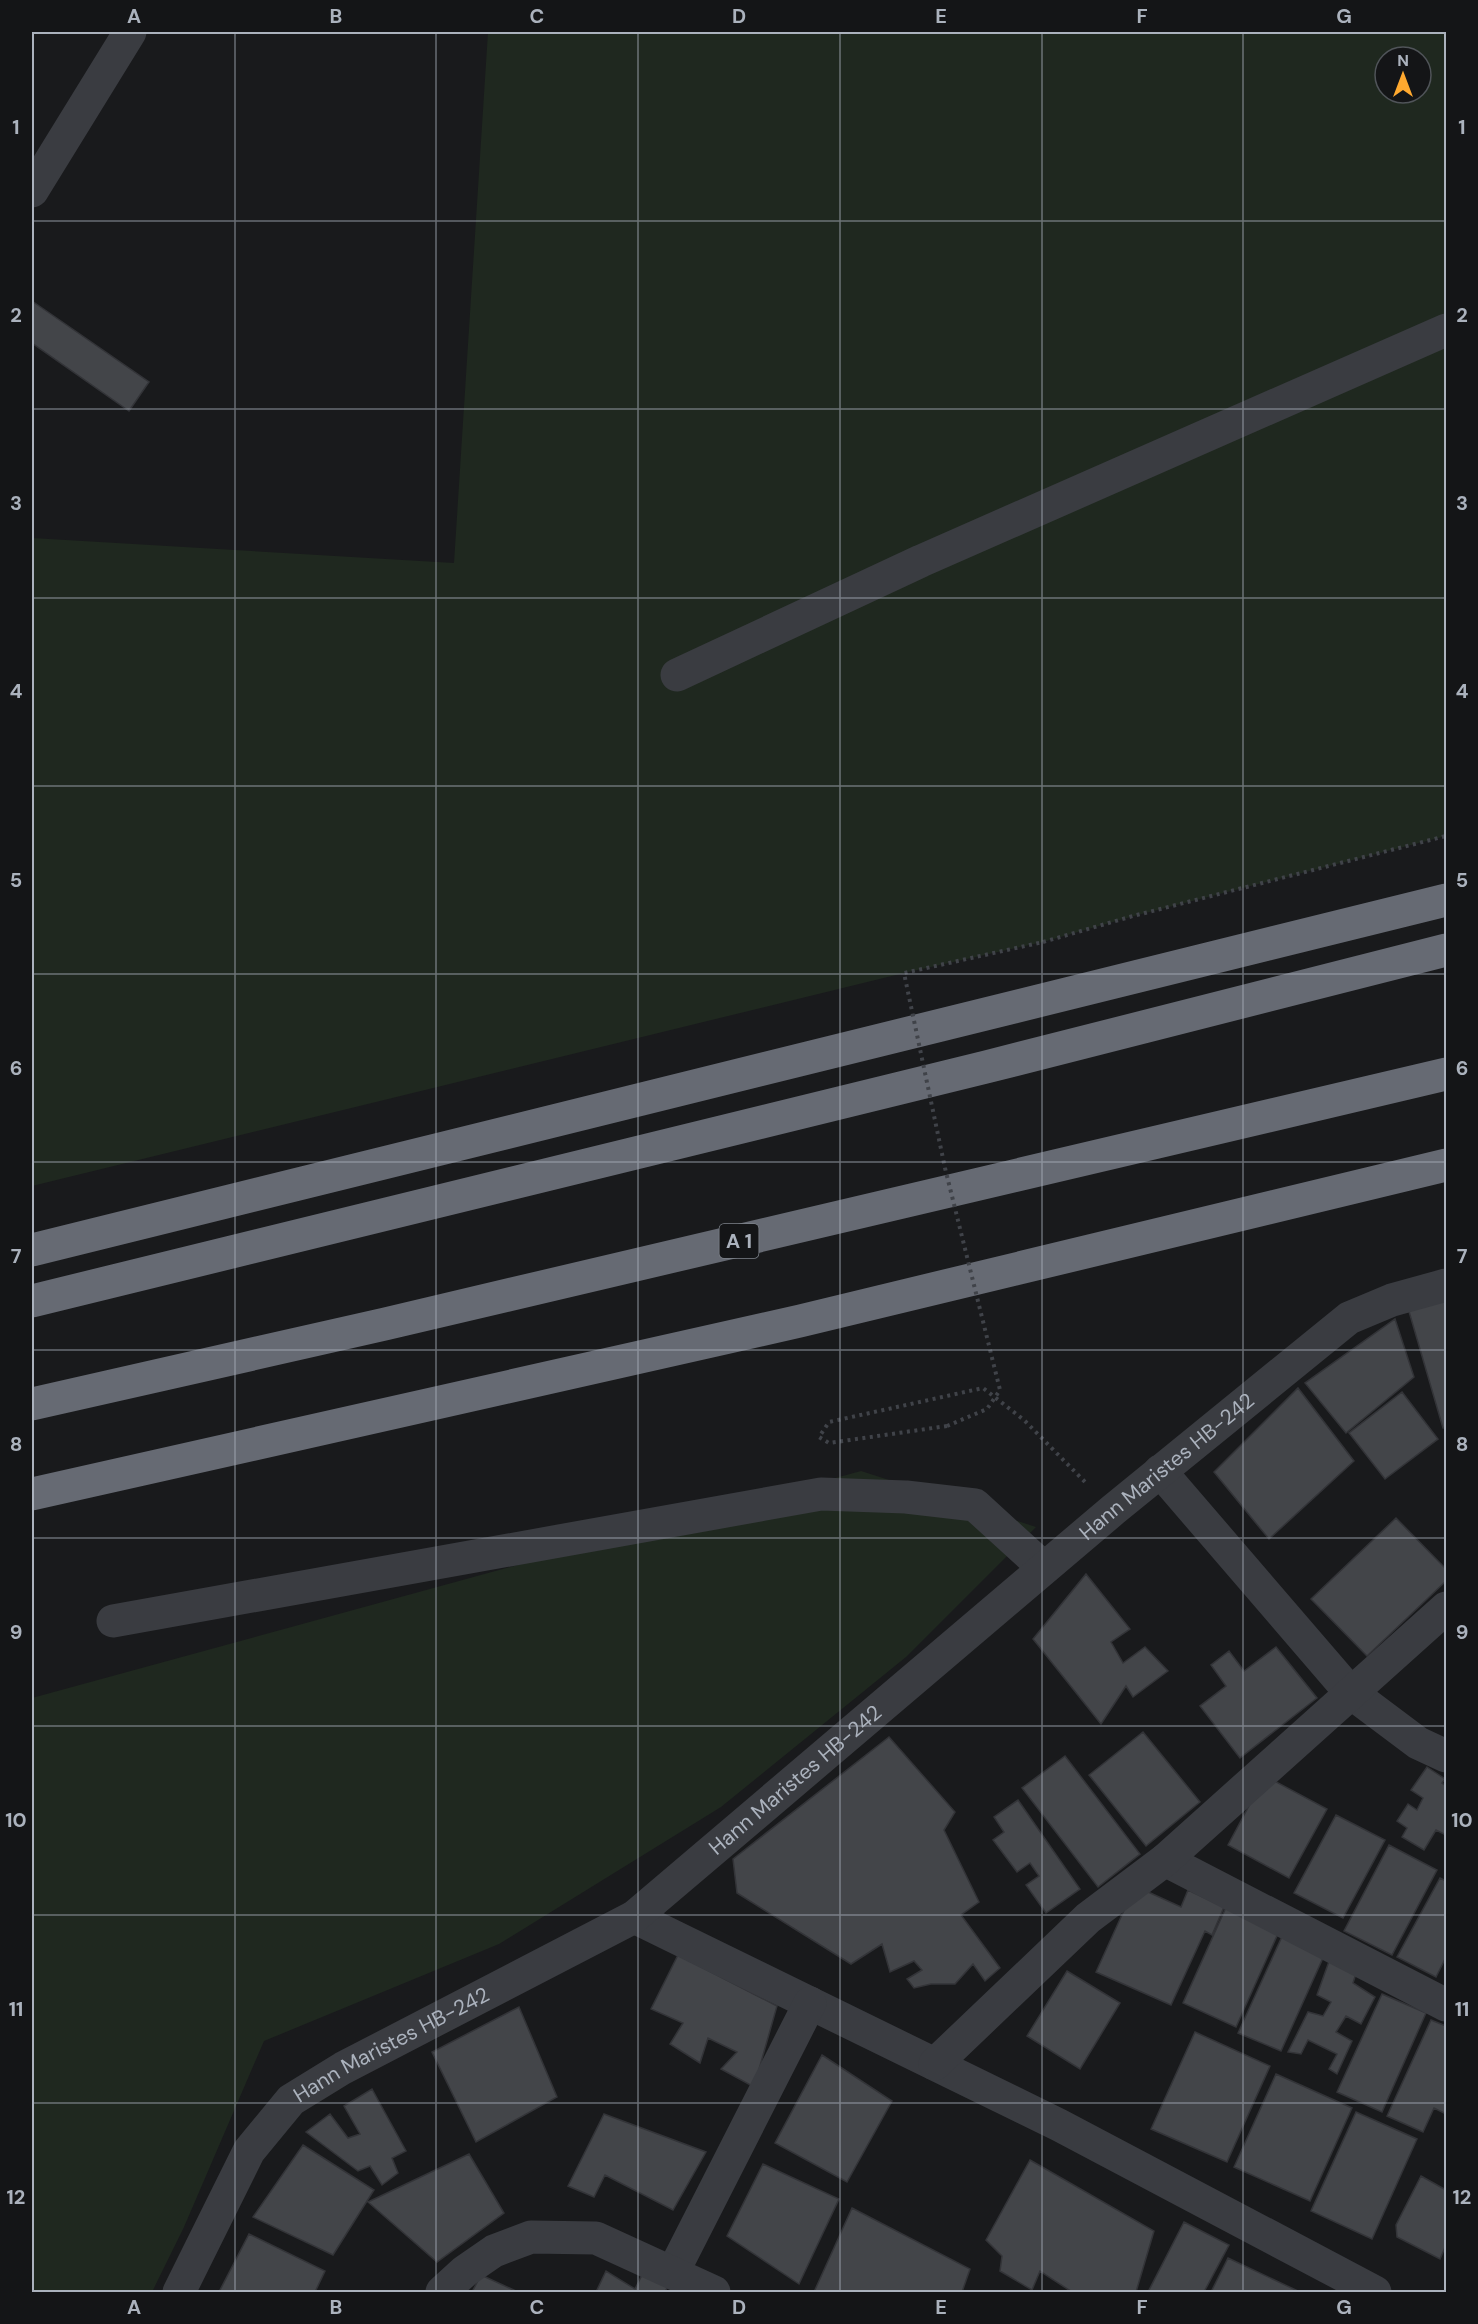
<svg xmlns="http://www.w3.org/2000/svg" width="1478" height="2324" font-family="'DM Sans',sans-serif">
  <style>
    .green { fill: #1f281f; fill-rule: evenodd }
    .building { fill: #434549; stroke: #333438; stroke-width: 1.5 }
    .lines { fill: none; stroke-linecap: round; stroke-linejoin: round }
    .path { stroke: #404349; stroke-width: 4; stroke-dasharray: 3 4.5; stroke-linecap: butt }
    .minor { stroke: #3a3c41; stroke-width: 33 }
    .highway { stroke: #666a73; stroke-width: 33 }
    .path-bridge { stroke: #404349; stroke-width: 4; stroke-dasharray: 3 4.5; stroke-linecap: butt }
    .grid { fill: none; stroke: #abb2bd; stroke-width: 1.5; stroke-opacity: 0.55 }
    .labels { text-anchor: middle; stroke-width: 6; stroke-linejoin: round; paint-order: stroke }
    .shield { fill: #141517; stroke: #7e838b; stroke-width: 1.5 }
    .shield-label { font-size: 20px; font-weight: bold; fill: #abb2bd }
    .street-label { font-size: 21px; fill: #abb2bd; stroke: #141517 }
    .neatline { fill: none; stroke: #abb2bd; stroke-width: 2 }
    .grid-label { font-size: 20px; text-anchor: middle; font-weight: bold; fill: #abb2bd }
  </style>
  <rect width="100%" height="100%" fill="#191a1c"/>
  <path class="green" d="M 488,32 L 1446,32 L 1446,836 L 1134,916 L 1043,942 L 904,973 L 32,1186 L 32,538 L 454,563 ZM 1385,57 L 1421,57 L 1421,93 L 1385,93 Z
    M 861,1471 L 1036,1527 L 906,1657 L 721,1807 L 499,1944 L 264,2041 L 184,2227 L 152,2292 L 32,2292 L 32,1698 Z"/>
  <path class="building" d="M 32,301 L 149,382 L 129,411 L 32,343 Z
    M 1446,1298 L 1446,1428 L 1443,1428 L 1408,1308 Z
    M 1395,1319 L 1414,1377 L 1346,1433 L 1305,1383 Z
    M 1298,1388 L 1354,1461 L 1269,1539 L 1214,1472 Z
    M 1402,1392 L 1438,1439 L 1385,1479 L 1349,1433 Z
    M 1396,1518 L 1446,1569 L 1446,1581 L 1367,1656 L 1311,1599 Z
    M 1086,1574 L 1130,1629 L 1111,1642 L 1123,1663 L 1145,1647 L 1168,1671 L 1133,1697 L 1126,1686 L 1101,1724 L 1033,1639 Z
    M 1276,1647 L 1317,1698 L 1240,1758 L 1200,1706 L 1226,1686 L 1211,1665 L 1229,1651 L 1244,1671 Z
    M 1143,1732 L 1200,1802 L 1146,1846 L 1089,1775 Z
    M 889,1737 L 955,1812 L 944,1830 L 979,1902 L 961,1915 L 1000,1968 L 985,1981 L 973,1964 L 955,1984 L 931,1984 L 914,1988 L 907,1979 L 922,1970 L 914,1961 L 890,1972 L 882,1944 L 851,1964 L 737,1893 L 733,1859 Z
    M 1065,1756 L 1140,1854 L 1098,1887 L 1022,1788 Z
    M 1427,1767 L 1445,1779 L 1442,1783 L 1446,1786 L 1446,1835 L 1436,1830 L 1424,1850 L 1402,1837 L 1407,1828 L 1397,1821 L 1408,1804 L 1417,1810 L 1423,1798 L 1411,1790 Z
    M 1265,1776 L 1327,1809 L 1289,1878 L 1228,1845 Z
    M 1018,1800 L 1080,1889 L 1046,1913 L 1026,1885 L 1039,1876 L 1030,1863 L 1017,1872 L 993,1840 L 1004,1832 L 994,1817 Z
    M 1336,1815 L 1385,1840 L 1343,1918 L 1294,1893 Z
    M 1389,1845 L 1437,1870 L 1392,1955 L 1344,1931 Z
    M 1440,1878 L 1446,1881 L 1446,1957 L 1436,1977 L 1397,1957 Z
    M 1135,1886 L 1181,1907 L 1188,1890 L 1224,1907 L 1212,1935 L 1205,1931 L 1171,2005 L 1096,1972 Z
    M 1228,1903 L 1281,1927 L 1236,2027 L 1183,2003 Z
    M 1285,1930 L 1327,1949 L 1281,2051 L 1238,2033 Z
    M 1332,1953 L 1358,1967 L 1353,1983 L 1375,1997 L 1361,2024 L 1346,2016 L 1336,2032 L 1352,2041 L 1337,2074 L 1329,2069 L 1337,2054 L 1308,2040 L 1301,2054 L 1288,2052 L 1308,2012 L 1323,2016 L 1331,2002 L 1317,1995 Z
    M 678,1955 L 777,2006 L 754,2087 L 721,2069 L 737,2052 L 708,2038 L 700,2063 L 670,2044 L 683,2023 L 651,2009 Z
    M 1067,1971 L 1120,2003 L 1080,2069 L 1027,2036 Z
    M 1382,1994 L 1426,2013 L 1382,2112 L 1337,2092 Z
    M 519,2007 L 557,2097 L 476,2142 L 432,2052 Z
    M 1431,2020 L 1446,2026 L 1446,2114 L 1434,2108 L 1423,2132 L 1387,2116 Z
    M 1195,2032 L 1270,2066 L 1227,2162 L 1151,2129 Z
    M 822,2055 L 892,2101 L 847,2182 L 775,2143 Z
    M 1276,2074 L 1352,2108 L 1310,2201 L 1234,2167 Z
    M 372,2089 L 406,2151 L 392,2158 L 398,2173 L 382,2185 L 370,2166 L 358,2171 L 306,2132 L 330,2114 L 348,2138 L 360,2134 L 344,2106 Z
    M 1356,2112 L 1417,2139 L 1372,2239 L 1311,2211 Z
    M 604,2114 L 706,2152 L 673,2210 L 605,2175 L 594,2197 L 568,2186 Z
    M 303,2145 L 374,2190 L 333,2255 L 253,2217 Z
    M 469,2154 L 504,2213 L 437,2262 L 368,2202 Z
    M 1030,2160 L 1154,2231 L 1136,2292 L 1111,2291 L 1111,2292 L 1072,2292 L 1040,2271 L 1032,2290 L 1000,2271 L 1002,2256 L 986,2240 Z
    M 763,2164 L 839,2199 L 799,2284 L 727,2236 Z
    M 1421,2176 L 1446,2190 L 1446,2245 L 1440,2259 L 1397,2237 L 1396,2225 Z
    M 852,2208 L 970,2269 L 962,2292 L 814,2292 Z
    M 1184,2222 L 1229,2245 L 1204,2292 L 1148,2292 Z
    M 249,2234 L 325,2271 L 315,2292 L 219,2292 Z
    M 1228,2258 L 1300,2292 L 1211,2292 Z
    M 645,2269 L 668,2286 L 665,2292 L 596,2292 L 606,2271 L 635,2289 Z
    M 481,2275 L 518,2292 L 472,2292 Z"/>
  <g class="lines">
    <path class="path" d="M 1043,942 L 1133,916 L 1446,836
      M 947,1426 L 829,1443 L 819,1437 L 829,1422 L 983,1388 L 1024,1420 L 1087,1484"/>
    <g class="minor">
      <path d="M 32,191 L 130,32"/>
      <path d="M 677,675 L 921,561 L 1446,330"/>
      <path d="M 1160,1471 L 1350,1692 L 1418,1743 L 1446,1756"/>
      <path d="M 113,1621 L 821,1494 L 906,1497 L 975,1505 L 1044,1568"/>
      <path d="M 1165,1860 L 1446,2005"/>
      <path d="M 634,1917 L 1059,2125 L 1375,2292"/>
      <path d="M 935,2064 L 1088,1918 L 1165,1860 L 1446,1608"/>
      <path d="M 673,2272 L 810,2003"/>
      <path id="s1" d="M 179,2292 L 249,2151 L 291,2100 L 343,2068 L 634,1917 L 1113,1510 L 1349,1318 L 1392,1300 L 1446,1285"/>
      <path d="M 442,2292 L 465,2271 L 494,2251 L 531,2237 L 596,2238 L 714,2292"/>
    </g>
    <path class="highway" d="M 32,1250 L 1446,900
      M 32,1301 L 986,1067 L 1446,950
      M 32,1404 L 385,1324 L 1446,1074
      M 32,1494 L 800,1321 L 1446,1165"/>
    <path class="path-bridge" d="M 947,1426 L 987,1409 L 1000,1390 L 945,1168 L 904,973 L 1043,942"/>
  </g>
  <path class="grid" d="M 235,32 L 235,2292M 436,32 L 436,2292M 638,32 L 638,2292M 840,32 L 840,2292M 1042,32 L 1042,2292M 1243,32 L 1243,2292M 32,221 L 1446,221M 32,409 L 1446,409M 32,598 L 1446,598M 32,786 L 1446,786M 32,974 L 1446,974M 32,1162 L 1446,1162M 32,1350 L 1446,1350M 32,1538 L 1446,1538M 32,1726 L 1446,1726M 32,1915 L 1446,1915M 32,2103 L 1446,2103"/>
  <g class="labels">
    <rect class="shield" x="719.5" y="1224" width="39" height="34" rx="4.5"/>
    <g class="shield-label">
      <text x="739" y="1248">A 1</text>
    </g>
    <g class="street-label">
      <text dy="7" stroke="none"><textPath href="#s1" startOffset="1310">Hann Maristes HB-242</textPath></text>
      <text dy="7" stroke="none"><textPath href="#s1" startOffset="824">Hann Maristes HB-242</textPath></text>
      <text dy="7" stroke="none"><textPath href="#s1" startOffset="338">Hann Maristes HB-242</textPath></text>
    </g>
  </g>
  <rect width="1478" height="2324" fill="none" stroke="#141517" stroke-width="66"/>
  <g transform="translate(1403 75)"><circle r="28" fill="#141517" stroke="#505459" stroke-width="1.5"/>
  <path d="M0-4.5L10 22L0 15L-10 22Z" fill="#ffa92f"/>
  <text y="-9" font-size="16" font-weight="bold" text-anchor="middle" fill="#abb2bd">N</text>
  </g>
  <rect x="33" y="33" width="1412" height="2258" class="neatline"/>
  <g class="grid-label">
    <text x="134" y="23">A</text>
    <text x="336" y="23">B</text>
    <text x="537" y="23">C</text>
    <text x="739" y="23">D</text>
    <text x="941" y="23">E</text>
    <text x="1142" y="23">F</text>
    <text x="1344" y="23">G</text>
    <text x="16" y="134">1</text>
    <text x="1462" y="134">1</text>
    <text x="16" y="322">2</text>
    <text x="1462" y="322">2</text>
    <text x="16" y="510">3</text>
    <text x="1462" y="510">3</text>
    <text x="16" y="698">4</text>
    <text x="1462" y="698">4</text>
    <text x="16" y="887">5</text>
    <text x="1462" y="887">5</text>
    <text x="16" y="1075">6</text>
    <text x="1462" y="1075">6</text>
    <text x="16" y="1263">7</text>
    <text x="1462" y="1263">7</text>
    <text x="16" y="1451">8</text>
    <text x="1462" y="1451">8</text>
    <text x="16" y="1639">9</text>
    <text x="1462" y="1639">9</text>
    <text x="16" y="1827">10</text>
    <text x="1462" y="1827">10</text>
    <text x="16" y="2016">11</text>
    <text x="1462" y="2016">11</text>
    <text x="16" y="2204">12</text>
    <text x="1462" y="2204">12</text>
    <text x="134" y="2314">A</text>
    <text x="336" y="2314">B</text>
    <text x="537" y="2314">C</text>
    <text x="739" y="2314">D</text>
    <text x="941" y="2314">E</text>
    <text x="1142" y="2314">F</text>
    <text x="1344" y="2314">G</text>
  </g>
</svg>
